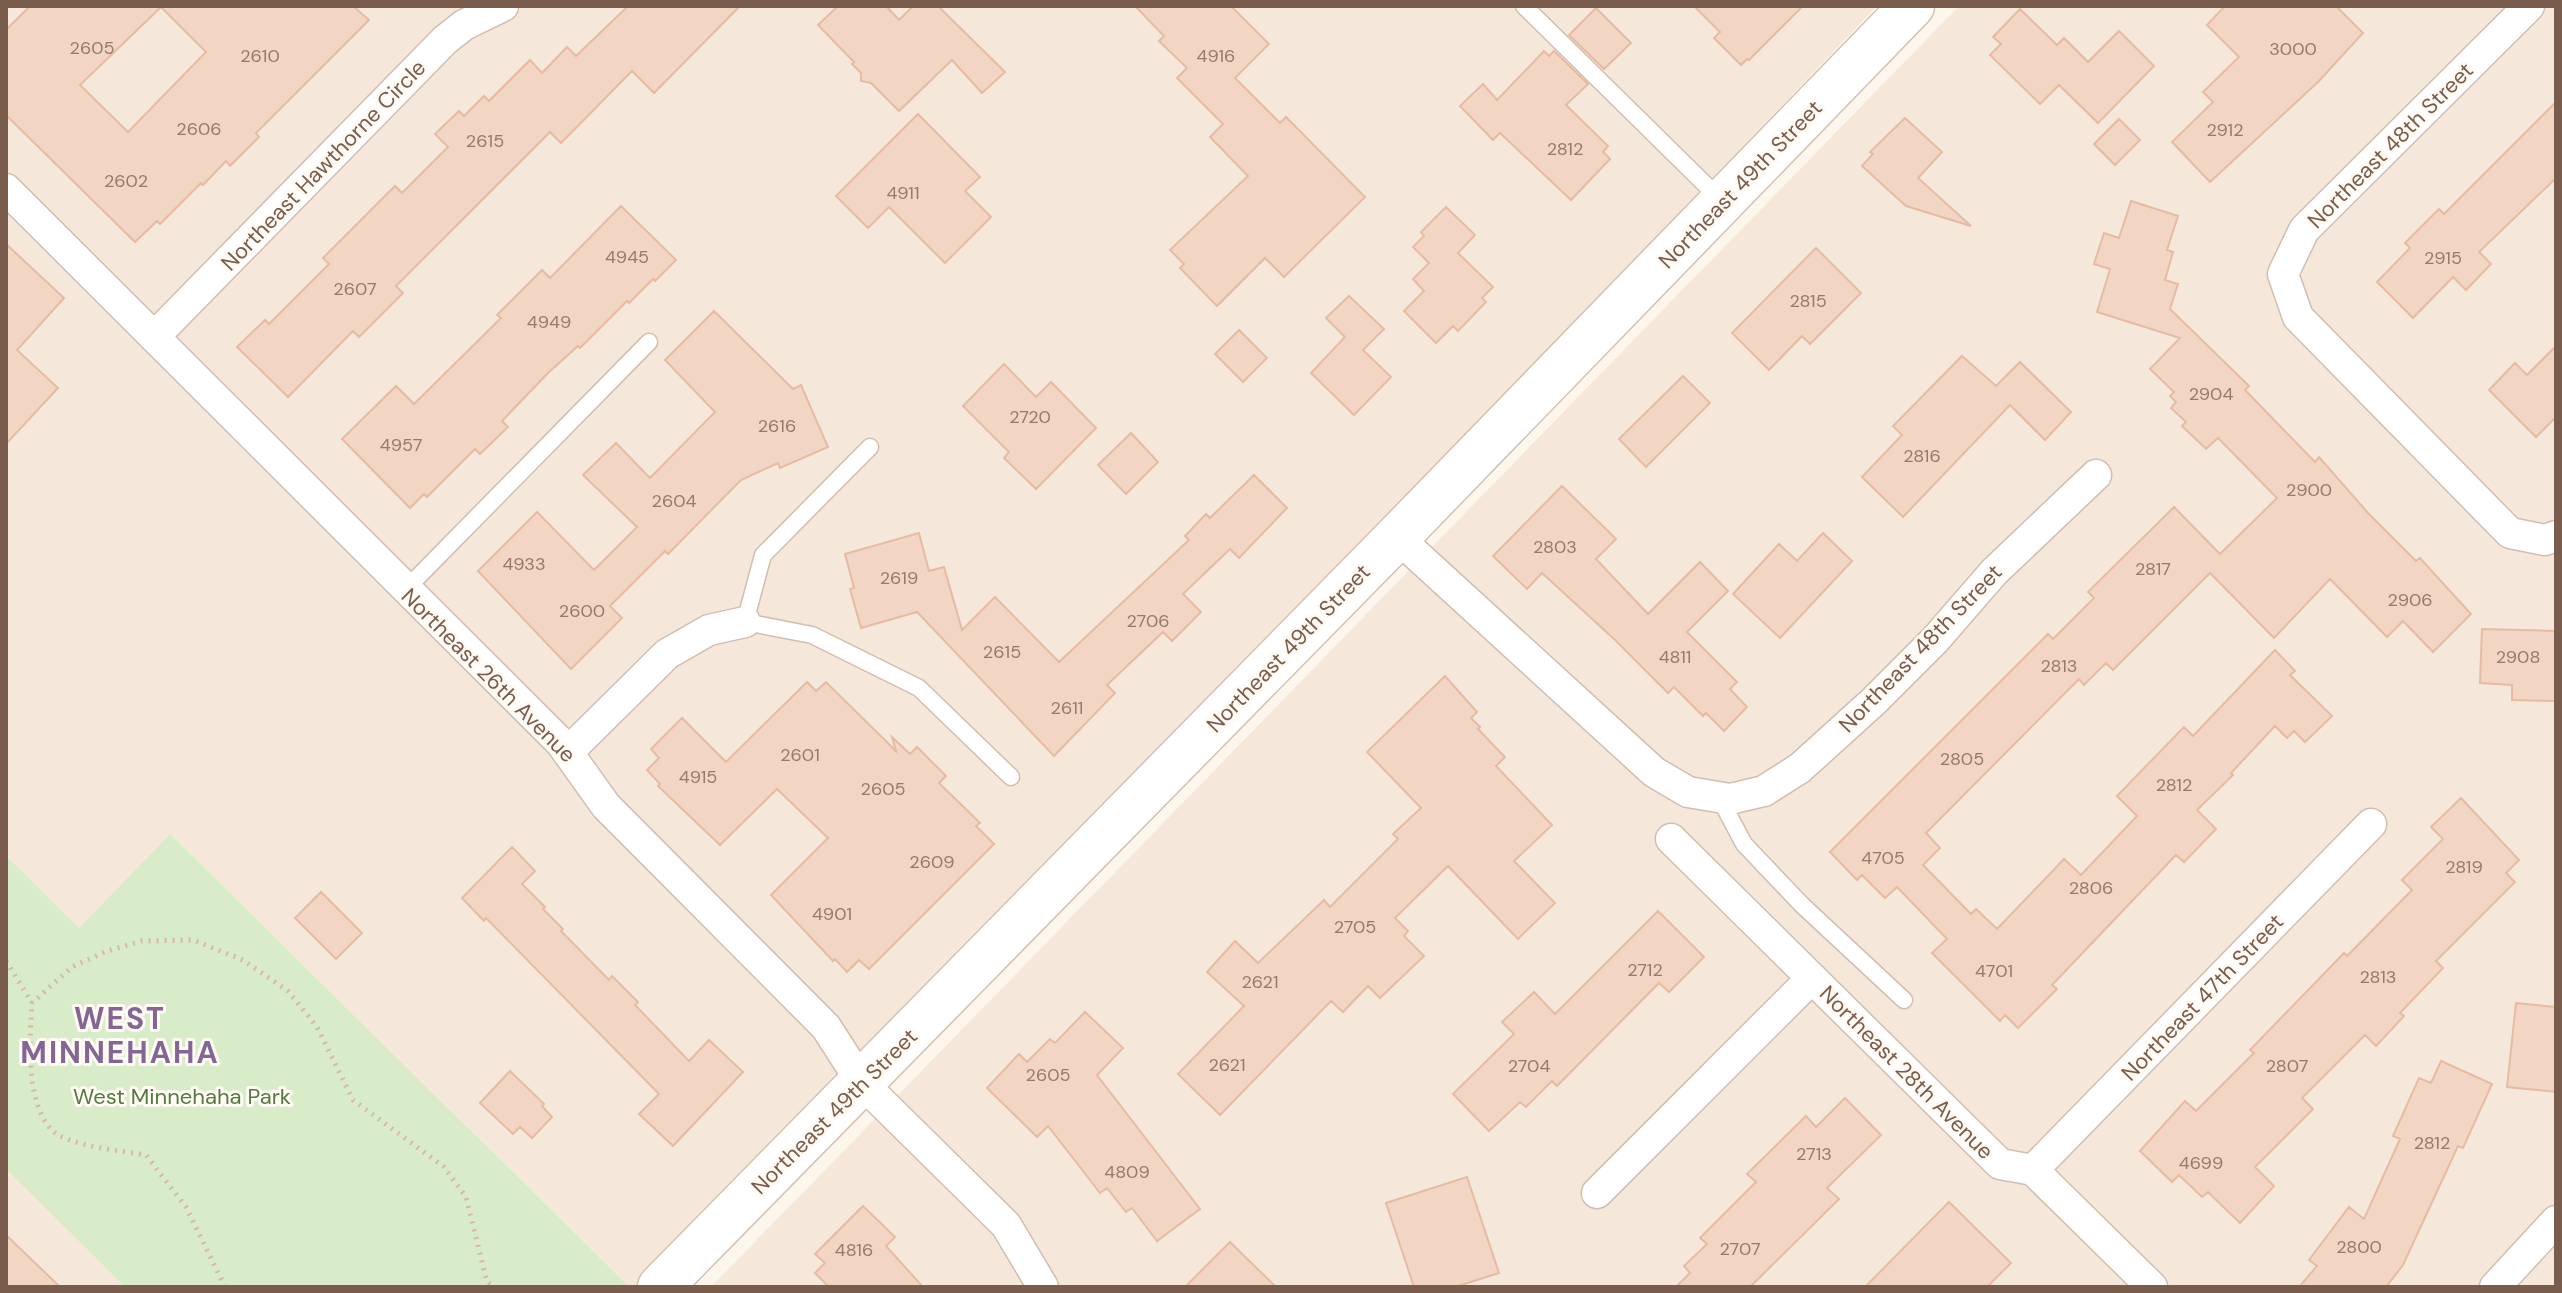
<svg xmlns="http://www.w3.org/2000/svg" width="2562" height="1293" font-family="'DM Sans',sans-serif">
  <style>
    .residential { fill: #f5e8da }
    .green { fill: #d8ecc9 }
    .building { fill: #f3d5c3; stroke: #e6bba3; stroke-width: 2; fill-rule: evenodd }
    .lines { fill: none; stroke-linecap: round; stroke-linejoin: round }
    .lane-casing { stroke: #d1beb0; stroke-width: 19 }
    .street-casing { stroke: #d1beb0; stroke-width: 33 }
    .secondary-casing { stroke: #d6c0b0; stroke-width: 47 }
    .path { stroke: #d9b8a5; stroke-width: 5; stroke-dasharray: 2 6; stroke-linecap: butt }
    .lane { stroke: #fff; stroke-width: 16 }
    .street { stroke: #fff; stroke-width: 30 }
    .secondary { stroke: #fff; stroke-width: 44 }
    .labels { text-anchor: middle; stroke-width: 6; stroke-linejoin: round; paint-order: stroke }
    .number-label { font-size: 18px; fill: #987a6a }
    .street-label { font-size: 22px; fill: #7a5c4d; stroke: #fffaf3 }
    .park-label { font-size: 22px; fill: #537a41; stroke: #fffaf3 }
    .district-label { font-size: 30px; font-weight: bold; letter-spacing: 2px; fill: #846695; stroke: #fffaf3 }
  </style>
  <rect width="100%" height="100%" fill="#fdf6ec"/>
  <path class="residential" d="M 6,6 L 1877,6 L 1181,733 L 635,1287 L 6,1287 Z
    M 1959,6 L 2556,6 L 2556,1287 L 711,1287 Z"/>
  <path class="green" d="M 170,834 L 629,1287 L 125,1287 L 6,1169 L 6,856 L 79,928 Z"/>
  <path class="building" d="M 30,6 L 353,6 L 369,20 L 256,133 L 259,137 L 230,166 L 226,161 L 203,185 L 201,183 L 160,224 L 157,221 L 135,242 L 6,115 L 6,30 ZM 161,7 L 206,52 L 128,132 L 80,85 Z
    M 628,6 L 740,6 L 654,93 L 632,71 L 561,143 L 550,132 L 396,286 L 403,293 L 359,337 L 353,331 L 288,397 L 237,347 L 265,320 L 269,324 L 329,264 L 323,258 L 395,186 L 402,193 L 448,147 L 435,134 L 459,111 L 464,116 L 484,96 L 489,101 L 530,60 L 542,73 L 567,47 L 576,56 Z
    M 838,6 L 886,6 L 899,20 L 913,6 L 938,6 L 1005,72 L 982,93 L 952,60 L 899,111 L 871,83 L 861,81 L 861,73 L 852,64 L 854,62 L 818,25 Z
    M 1135,6 L 1231,6 L 1269,44 L 1235,78 L 1280,123 L 1286,117 L 1365,197 L 1284,277 L 1265,258 L 1217,306 L 1180,268 L 1184,264 L 1170,250 L 1248,176 L 1210,137 L 1223,124 L 1177,78 L 1187,68 L 1159,41 L 1164,36 Z
    M 1694,6 L 1803,6 L 1749,60 L 1747,59 L 1741,65 L 1714,38 L 1720,32 Z
    M 2225,6 L 2336,6 L 2363,33 L 2318,82 L 2210,182 L 2172,142 L 2213,102 L 2203,92 L 2239,57 L 2207,25 Z
    M 1596,8 L 1631,43 L 1604,69 L 1569,35 Z
    M 2020,9 L 2057,45 L 2064,38 L 2088,62 L 2119,31 L 2154,66 L 2098,123 L 2059,85 L 2040,104 L 1990,55 L 2001,44 L 1993,37 Z
    M 1544,51 L 1549,56 L 1554,51 L 1588,84 L 1566,105 L 1608,146 L 1603,152 L 1610,159 L 1571,200 L 1500,133 L 1493,140 L 1460,106 L 1483,84 L 1497,100 Z
    M 2556,102 L 2556,178 L 2479,252 L 2491,264 L 2466,290 L 2453,277 L 2413,318 L 2377,282 L 2410,248 L 2405,243 L 2439,209 L 2444,214 Z
    M 918,114 L 980,177 L 965,191 L 991,217 L 945,263 L 889,207 L 868,228 L 836,196 Z
    M 1905,118 L 1942,152 L 1918,178 L 1971,226 L 1906,206 L 1862,166 L 1873,154 L 1870,152 Z
    M 2119,119 L 2140,140 L 2115,165 L 2094,144 Z
    M 2131,201 L 2178,216 L 2167,250 L 2173,252 L 2165,280 L 2178,284 L 2170,309 L 2249,386 L 2245,390 L 2315,462 L 2319,457 L 2368,513 L 2416,561 L 2420,558 L 2471,614 L 2433,652 L 2403,621 L 2387,637 L 2330,579 L 2274,638 L 2210,573 L 2113,670 L 2106,663 L 2084,685 L 2079,679 L 1926,833 L 1940,848 L 1923,865 L 1971,914 L 1976,909 L 1997,929 L 2064,859 L 2081,875 L 2137,816 L 2117,796 L 2184,727 L 2193,736 L 2275,650 L 2295,671 L 2290,675 L 2332,716 L 2305,742 L 2294,731 L 2287,738 L 2275,726 L 2231,773 L 2233,775 L 2197,810 L 2216,829 L 2184,862 L 2176,855 L 2052,985 L 2057,989 L 2018,1028 L 2005,1015 L 2000,1021 L 1932,953 L 1947,939 L 1897,887 L 1885,898 L 1862,875 L 1857,880 L 1830,852 L 2048,634 L 2053,639 L 2094,598 L 2088,592 L 2174,507 L 2220,554 L 2277,498 L 2218,438 L 2206,449 L 2182,426 L 2186,422 L 2171,408 L 2176,402 L 2170,396 L 2174,392 L 2150,369 L 2180,338 L 2097,312 L 2110,269 L 2094,264 L 2104,233 L 2119,238 Z
    M 621,206 L 676,260 L 655,281 L 653,279 L 629,303 L 627,301 L 580,348 L 578,346 L 548,373 L 502,421 L 508,427 L 480,454 L 475,449 L 427,497 L 424,494 L 410,508 L 342,439 L 396,386 L 414,404 L 501,318 L 497,315 L 542,270 L 550,278 Z
    M 1446,207 L 1475,235 L 1458,253 L 1493,287 L 1482,298 L 1486,302 L 1458,331 L 1453,326 L 1436,343 L 1404,311 L 1424,291 L 1413,279 L 1429,263 L 1413,247 L 1424,236 L 1421,232 Z
    M 6,244 L 64,298 L 17,350 L 58,388 L 6,444 Z
    M 1816,248 L 1861,293 L 1810,344 L 1802,336 L 1769,370 L 1732,333 Z
    M 1349,296 L 1384,329 L 1363,350 L 1391,377 L 1354,415 L 1311,373 L 1345,337 L 1326,318 Z
    M 714,311 L 793,389 L 801,385 L 828,447 L 780,468 L 778,463 L 741,480 L 668,554 L 665,551 L 610,606 L 622,618 L 571,669 L 478,571 L 537,512 L 594,570 L 637,527 L 583,475 L 616,443 L 650,478 L 715,412 L 665,360 Z
    M 1239,330 L 1267,358 L 1243,382 L 1215,354 Z
    M 2556,346 L 2556,417 L 2536,437 L 2489,390 L 2515,363 L 2527,375 Z
    M 1962,356 L 1996,386 L 2020,362 L 2071,412 L 2045,440 L 2010,405 L 1903,517 L 1862,477 L 1902,435 L 1893,426 Z
    M 1004,364 L 1036,397 L 1051,382 L 1096,428 L 1036,489 L 1004,458 L 1009,452 L 963,406 Z
    M 1683,376 L 1710,403 L 1646,467 L 1619,439 Z
    M 1131,433 L 1158,462 L 1126,494 L 1098,465 Z
    M 1254,475 L 1287,508 L 1239,558 L 1230,549 L 1183,594 L 1201,612 L 1172,641 L 1163,632 L 1107,685 L 1115,693 L 1054,756 L 917,612 L 861,628 L 850,589 L 854,588 L 845,554 L 919,533 L 929,571 L 944,567 L 962,630 L 995,597 L 1059,662 L 1189,540 L 1185,536 L 1206,514 L 1210,518 Z
    M 1562,486 L 1616,539 L 1596,559 L 1648,614 L 1700,562 L 1728,591 L 1687,632 L 1737,682 L 1730,689 L 1747,707 L 1724,731 L 1706,713 L 1703,716 L 1674,687 L 1668,693 L 1614,639 L 1542,573 L 1527,589 L 1493,556 Z
    M 1823,533 L 1852,561 L 1780,638 L 1733,594 L 1779,544 L 1797,561 Z
    M 2482,629 L 2556,631 L 2556,701 L 2512,700 L 2512,685 L 2480,683 Z
    M 1445,676 L 1477,712 L 1471,718 L 1480,727 L 1478,729 L 1505,757 L 1496,766 L 1552,825 L 1514,861 L 1555,903 L 1518,939 L 1448,866 L 1395,918 L 1408,931 L 1404,936 L 1424,956 L 1380,998 L 1368,986 L 1343,1012 L 1331,1001 L 1220,1115 L 1178,1074 L 1244,1006 L 1207,972 L 1235,941 L 1258,963 L 1324,900 L 1330,907 L 1398,839 L 1393,834 L 1421,808 L 1367,752 Z
    M 807,682 L 816,691 L 826,682 L 896,751 L 892,737 L 910,754 L 917,747 L 946,776 L 939,783 L 980,823 L 976,826 L 994,844 L 869,969 L 859,960 L 847,972 L 835,959 L 833,961 L 771,895 L 828,838 L 777,789 L 720,845 L 658,786 L 660,784 L 647,770 L 659,758 L 651,749 L 682,718 L 726,762 Z
    M 2461,798 L 2519,860 L 2506,873 L 2515,882 L 2436,961 L 2443,968 L 2400,1013 L 2404,1016 L 2376,1046 L 2365,1035 L 2302,1098 L 2313,1109 L 2255,1167 L 2274,1186 L 2240,1223 L 2208,1192 L 2202,1197 L 2179,1175 L 2172,1182 L 2140,1151 L 2185,1101 L 2196,1111 L 2254,1053 L 2250,1050 L 2344,953 L 2347,956 L 2412,890 L 2402,880 L 2443,839 L 2431,827 Z
    M 512,847 L 535,871 L 522,884 L 545,907 L 543,909 L 563,929 L 561,931 L 609,980 L 612,976 L 638,1002 L 635,1005 L 689,1061 L 709,1040 L 743,1072 L 673,1146 L 639,1114 L 659,1094 L 486,918 L 484,921 L 462,898 Z
    M 321,892 L 362,933 L 336,959 L 295,918 Z
    M 1658,911 L 1704,957 L 1669,992 L 1659,983 L 1557,1086 L 1552,1081 L 1526,1107 L 1520,1102 L 1489,1131 L 1453,1094 L 1514,1034 L 1502,1022 L 1534,992 L 1555,1014 Z
    M 2516,1003 L 2556,1007 L 2556,1092 L 2507,1087 Z
    M 1085,1012 L 1123,1048 L 1097,1075 L 1200,1209 L 1157,1241 L 1132,1208 L 1126,1212 L 1107,1188 L 1100,1193 L 1048,1126 L 1037,1137 L 987,1088 L 1019,1054 L 1027,1062 L 1050,1039 L 1055,1043 Z
    M 2441,1061 L 2492,1084 L 2463,1148 L 2458,1146 L 2403,1265 L 2386,1287 L 2299,1287 L 2317,1266 L 2309,1260 L 2349,1207 L 2364,1219 L 2400,1139 L 2393,1136 L 2419,1078 L 2431,1083 Z
    M 510,1071 L 544,1104 L 542,1106 L 552,1117 L 532,1138 L 520,1127 L 513,1134 L 480,1103 Z
    M 1845,1098 L 1881,1135 L 1827,1188 L 1839,1199 L 1750,1287 L 1676,1287 L 1690,1273 L 1684,1266 L 1707,1244 L 1700,1238 L 1756,1182 L 1747,1174 L 1806,1116 L 1816,1127 Z
    M 1467,1177 L 1499,1273 L 1455,1287 L 1414,1287 L 1386,1203 Z
    M 1949,1202 L 2011,1263 L 1987,1287 L 1865,1287 Z
    M 863,1206 L 895,1237 L 886,1246 L 923,1287 L 829,1287 L 815,1273 L 825,1263 L 815,1254 Z
    M 6,1235 L 60,1287 L 6,1287 Z
    M 1230,1242 L 1276,1287 L 1185,1287 Z"/>
  <g class="lines">
    <g class="lane-casing">
      <path id="lane" d="M 1524,6 L 1722,201
        M 870,447 L 763,555 L 745,622 L 812,635 L 919,688 L 1011,777
        M 405,590 L 649,342
        M 1719,797 L 1744,844 L 1802,905 L 1904,1000"/>
    </g>
    <g class="street-casing">
      <path id="street" d="M 2529,6 L 2304,230 L 2283,274 L 2298,317 L 2510,533 L 2545,540 L 2556,536
        M 6,189 L 561,743 L 606,806 L 826,1027 L 862,1083 L 1006,1225 L 1043,1287
        M 154,337 L 445,40 L 464,25 L 503,6
        M 1397,537 L 1654,772 L 1688,792 L 1730,799 L 1764,791 L 1800,768 L 1874,701 L 1935,640 L 1994,572 L 2096,475
        M 568,752 L 667,654 L 709,630 L 745,622
        M 1671,839 L 2000,1164 L 2033,1170 L 2152,1287
        M 2033,1170 L 2371,824
        M 1597,1193 L 1812,978
        M 2495,1287 L 2556,1221"/>
    </g>
    <g class="secondary-casing">
      <path id="secondary" d="M 660,1287 L 1397,537 L 1912,6"/>
    </g>
    <path class="path" d="M 6,961 L 32,1003
      M 225,1287 L 186,1207 L 146,1155 C 123,1151 66,1146 51,1129 C 25,1101 30,1037 32,1003 L 72,967 L 107,951 L 142,941 L 193,940 L 243,960 L 288,991 L 317,1027 L 353,1100 L 444,1167 L 466,1197 L 487,1282 L 494,1287"/>
    <use href="#lane" class="lane"/>
    <use href="#street" class="street"/>
    <use href="#secondary" class="secondary"/>
  </g>
  <g class="labels">
    <g class="number-label">
      <text x="92" y="54">2605</text>
      <text x="2293" y="55">3000</text>
      <text x="260" y="62">2610</text>
      <text x="1216" y="62">4916</text>
      <text x="199" y="135">2606</text>
      <text x="2225" y="136">2912</text>
      <text x="485" y="147">2615</text>
      <text x="1565" y="155">2812</text>
      <text x="126" y="187">2602</text>
      <text x="903" y="199">4911</text>
      <text x="627" y="263">4945</text>
      <text x="2443" y="264">2915</text>
      <text x="355" y="295">2607</text>
      <text x="1808" y="307">2815</text>
      <text x="549" y="328">4949</text>
      <text x="2211" y="400">2904</text>
      <text x="1030" y="423">2720</text>
      <text x="777" y="432">2616</text>
      <text x="401" y="451">4957</text>
      <text x="1922" y="462">2816</text>
      <text x="2309" y="496">2900</text>
      <text x="674" y="507">2604</text>
      <text x="1555" y="553">2803</text>
      <text x="524" y="570">4933</text>
      <text x="2153" y="575">2817</text>
      <text x="899" y="584">2619</text>
      <text x="2410" y="606">2906</text>
      <text x="582" y="617">2600</text>
      <text x="1148" y="627">2706</text>
      <text x="1002" y="658">2615</text>
      <text x="1675" y="663">4811</text>
      <text x="2518" y="663">2908</text>
      <text x="2059" y="672">2813</text>
      <text x="1067" y="714">2611</text>
      <text x="800" y="761">2601</text>
      <text x="1962" y="765">2805</text>
      <text x="698" y="783">4915</text>
      <text x="2174" y="791">2812</text>
      <text x="883" y="795">2605</text>
      <text x="1883" y="864">4705</text>
      <text x="932" y="868">2609</text>
      <text x="2464" y="873">2819</text>
      <text x="2091" y="894">2806</text>
      <text x="832" y="920">4901</text>
      <text x="1355" y="933">2705</text>
      <text x="1645" y="976">2712</text>
      <text x="1994" y="977">4701</text>
      <text x="2378" y="983">2813</text>
      <text x="1260" y="988">2621</text>
      <text x="1227" y="1071">2621</text>
      <text x="1529" y="1072">2704</text>
      <text x="2287" y="1072">2807</text>
      <text x="1048" y="1081">2605</text>
      <text x="2432" y="1149">2812</text>
      <text x="1814" y="1160">2713</text>
      <text x="2201" y="1169">4699</text>
      <text x="1127" y="1178">4809</text>
      <text x="2359" y="1253">2800</text>
      <text x="1740" y="1255">2707</text>
      <text x="854" y="1256">4816</text>
    </g>
    <g class="street-label">
      <text transform="translate(2390 145) rotate(-45)" y="8">Northeast 48th Street</text>
      <text transform="translate(323 165) rotate(-46)" y="8">Northeast Hawthorne Circle</text>
      <text transform="translate(1740 184) rotate(-46)" y="8">Northeast 49th Street</text>
      <text transform="translate(1288 648) rotate(-46)" y="8">Northeast 49th Street</text>
      <text transform="translate(1920 648) rotate(-46)" y="8">Northeast 48th Street</text>
      <text transform="translate(489 675) rotate(45)" y="8">Northeast 26th Avenue</text>
      <text transform="translate(2202 997) rotate(-46)" y="8">Northeast 47th Street</text>
      <text transform="translate(1907 1072) rotate(45)" y="8">Northeast 28th Avenue</text>
      <text transform="translate(834 1111) rotate(-45)" y="8">Northeast 49th Street</text>
    </g>
    <g class="park-label">
      <text x="182" y="1104">West Minnehaha Park</text>
    </g>
    <g class="district-label">
      <text x="120" y="1029">WEST<tspan x="120" dy="34">MINNEHAHA</tspan></text>
    </g>
  </g>
  <rect width="2562" height="1293" fill="none" stroke="#7a5c4d" stroke-width="16"/>
</svg>
